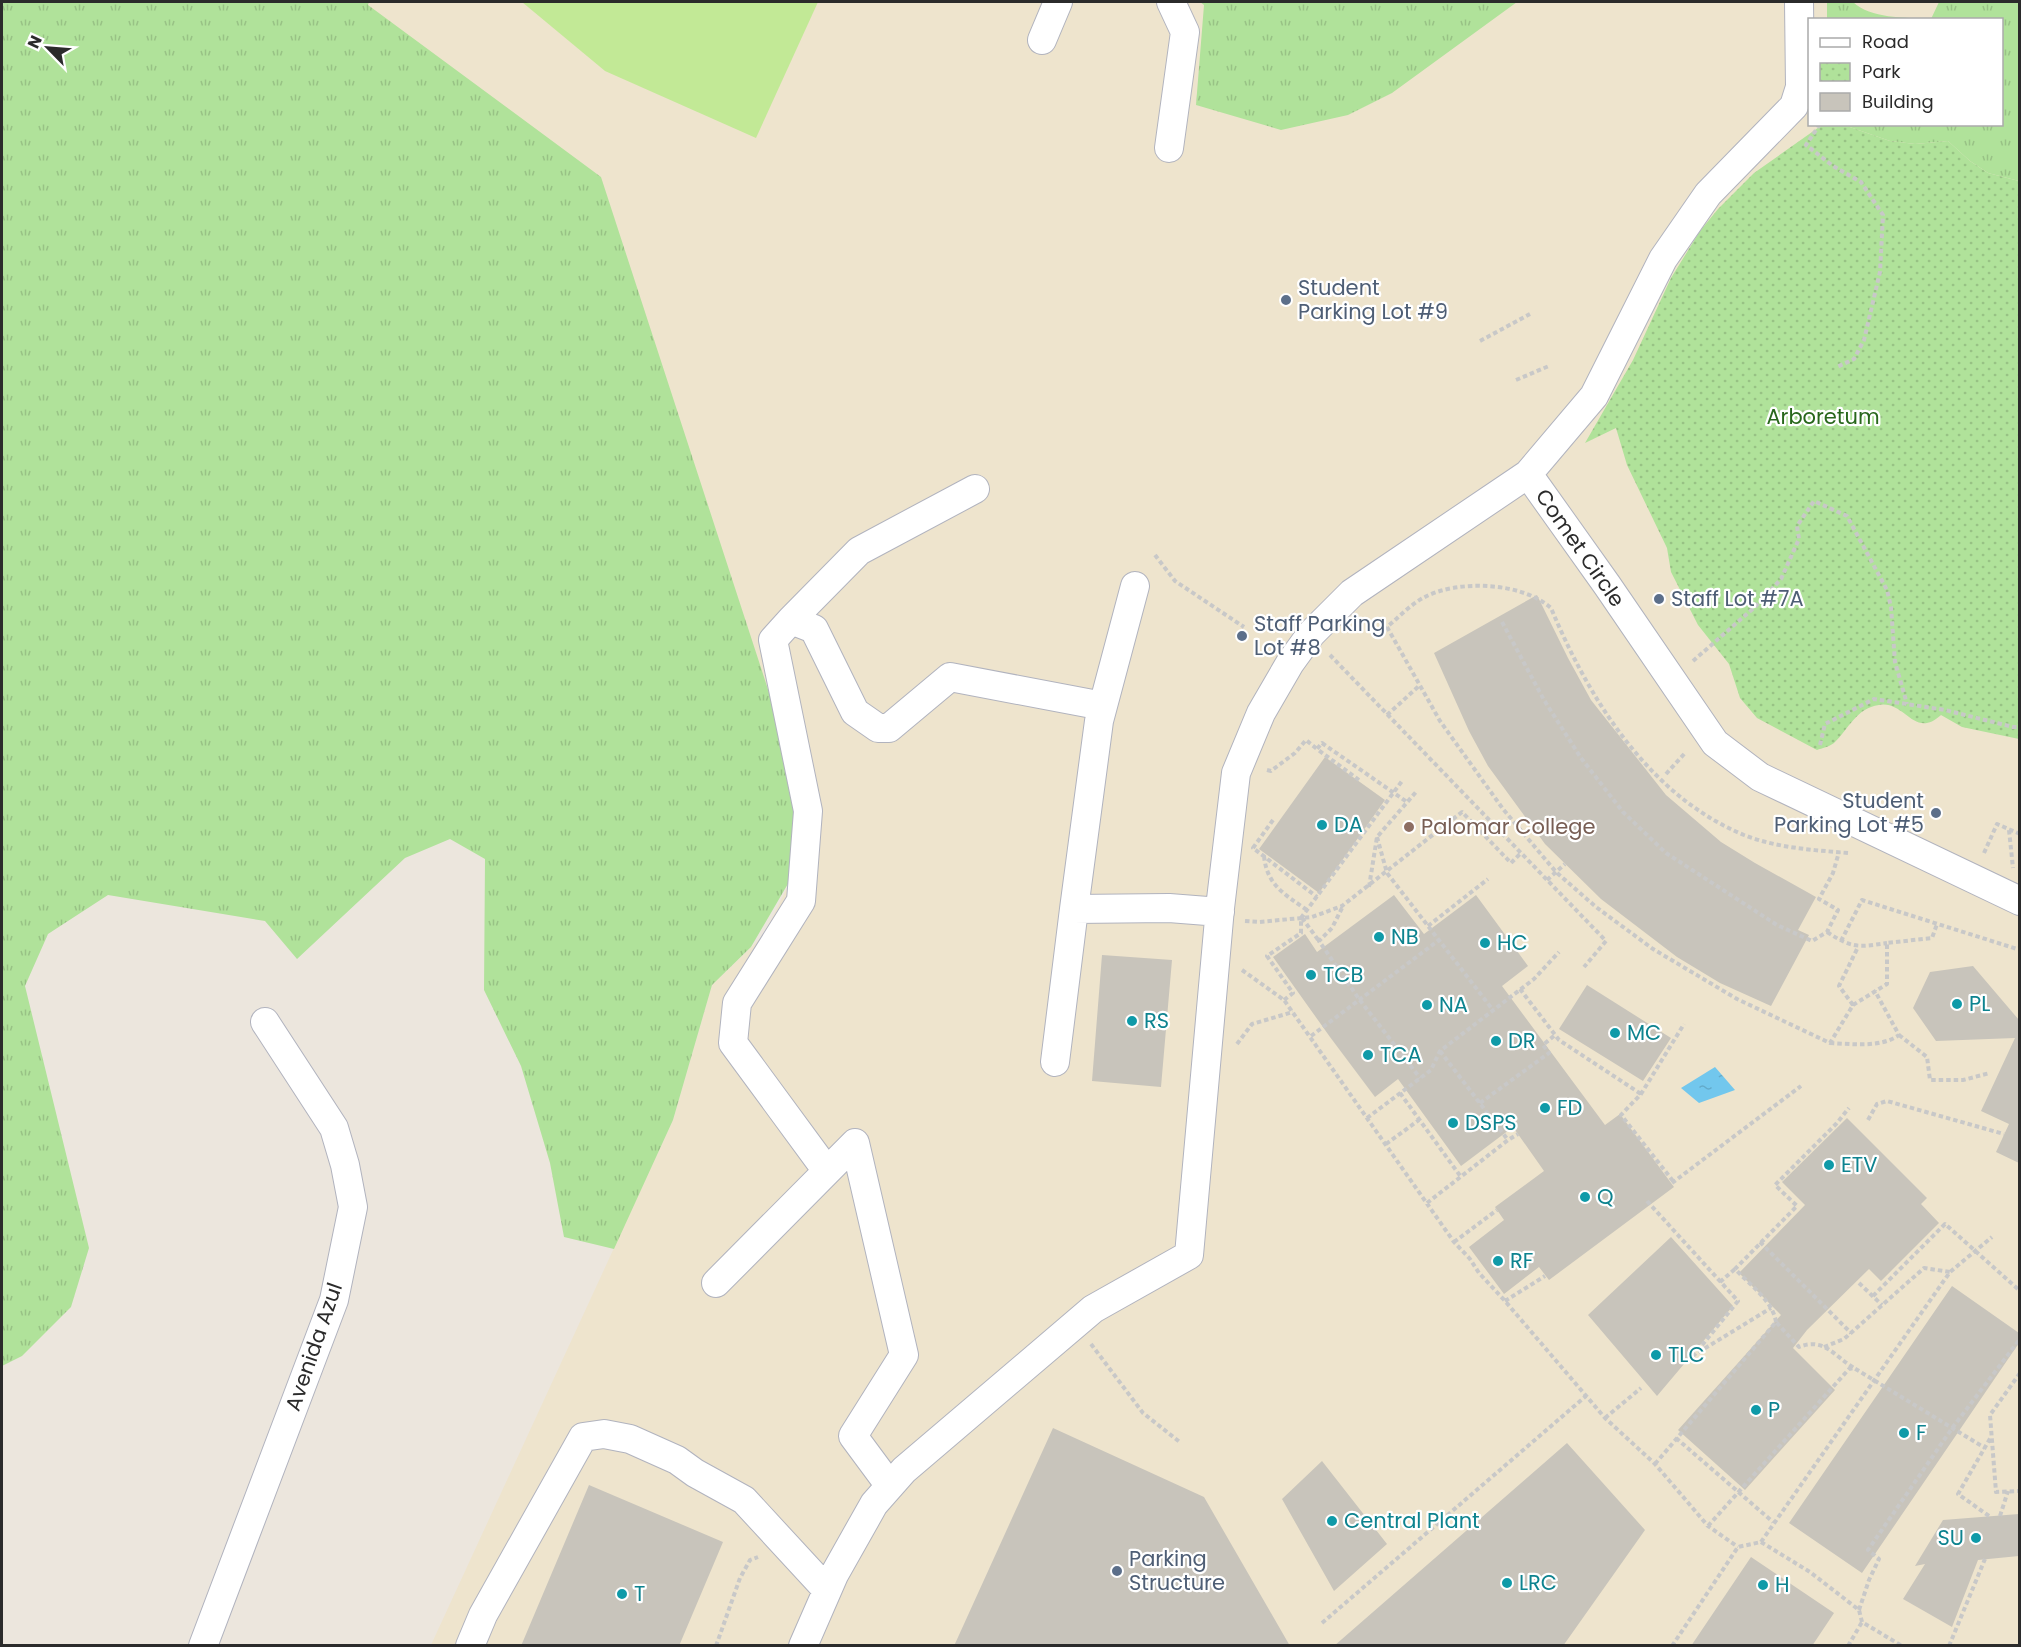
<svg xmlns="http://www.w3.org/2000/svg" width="2021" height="1647" font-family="Poppins,sans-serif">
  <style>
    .education { fill: #eee4cd; fill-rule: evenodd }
    .grass { fill: url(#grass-tufts) }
    .park { fill: url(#park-dots) }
    .pitch { fill: #c2e996 }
    .water { fill: url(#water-ripples) }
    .building { fill: #c8c4bb }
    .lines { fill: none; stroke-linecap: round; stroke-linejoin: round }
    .minor-casing { stroke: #b1b3be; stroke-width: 30 }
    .path { stroke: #c8c8c8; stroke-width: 4; stroke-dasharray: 4.5 3; stroke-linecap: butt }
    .minor { stroke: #fff; stroke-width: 28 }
    .service-dot { fill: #5c6f8a; stroke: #fff; stroke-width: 2 }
    .culture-dot { fill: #0f9aa8; stroke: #fff; stroke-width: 2 }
    .education-dot { fill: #8d6e63; stroke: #fff; stroke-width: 2 }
    .labels { text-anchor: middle; stroke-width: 4.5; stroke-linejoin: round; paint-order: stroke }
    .service-label { font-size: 21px; fill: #4e5e75; stroke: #fff; text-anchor: start }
    .park-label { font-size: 21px; fill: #28671b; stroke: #fff }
    .street-label { font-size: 21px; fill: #2b2b2b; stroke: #fff }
    .culture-label { font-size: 21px; fill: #0d838f; stroke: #fff; text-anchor: start }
    .education-label { font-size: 21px; fill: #785e54; stroke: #fff; text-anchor: start }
  </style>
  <defs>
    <pattern id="grass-tufts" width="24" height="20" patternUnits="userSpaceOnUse" patternTransform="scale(1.5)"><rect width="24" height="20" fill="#b0e29a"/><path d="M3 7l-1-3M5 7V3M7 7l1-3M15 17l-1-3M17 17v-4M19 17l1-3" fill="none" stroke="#98c285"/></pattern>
    <pattern id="park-dots" width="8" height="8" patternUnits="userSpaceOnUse" patternTransform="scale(1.5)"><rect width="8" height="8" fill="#b0e29a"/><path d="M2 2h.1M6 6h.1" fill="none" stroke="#98c285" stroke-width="1.8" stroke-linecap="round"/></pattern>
    <pattern id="water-ripples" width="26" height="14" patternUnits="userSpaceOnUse" patternTransform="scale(1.5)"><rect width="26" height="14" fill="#72c7ed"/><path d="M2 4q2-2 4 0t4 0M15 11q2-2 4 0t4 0" fill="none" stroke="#63abcb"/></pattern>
  </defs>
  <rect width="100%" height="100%" fill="#ece6dd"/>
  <path class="education" d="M 2,2 L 2019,2 L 2019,1645 L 431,1645 L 673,1120 L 712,985 L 763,936 L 796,870 ZM 1810,20 L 2002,20 L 2002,124 L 1810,124 Z"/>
  <path class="grass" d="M 2,2 L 369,2 L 368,5 L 601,177 L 777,717 L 801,783 L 796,870 L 751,947 L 712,985 L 673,1120 L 614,1249 L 564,1237 L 550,1163 L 521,1066 L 484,990 L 485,859 L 450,839 L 405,858 L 297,959 L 265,921 L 108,895 L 48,934 L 25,986 L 89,1248 L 71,1307 L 22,1356 L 2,1366 Z
    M 1200,2 L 1517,2 L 1392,93 L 1348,115 L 1281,130 L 1196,105 L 1204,5 Z
    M 1827,2 L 1853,2 C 1871,19 1904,17 1928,19 L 1827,19 Z
    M 1939,2 L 2019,2 L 2019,181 L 1988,173 L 1970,161 L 1948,141 L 1915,144 L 1890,141 L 1844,125 L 2002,124 L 2002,20 L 1931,19 Z"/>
  <path class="park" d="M 1822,125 L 1844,125 L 1890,141 L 1915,144 L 1948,141 L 1970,161 L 1988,173 L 2019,181 L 2019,739 L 1962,727 L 1941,715 C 1914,740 1905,700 1879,705 C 1856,708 1849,729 1834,743 C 1829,747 1822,748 1817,750 L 1757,718 L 1740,698 L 1729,664 L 1698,625 L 1671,572 L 1667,548 L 1627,465 L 1616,428 L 1585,443 L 1633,360 L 1671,278 L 1700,231 L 1718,209 L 1754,173 Z"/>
  <path class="pitch" d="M 522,2 L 818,2 L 756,138 L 605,71 Z"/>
  <path class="water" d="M 1715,1067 L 1735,1090 L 1699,1103 L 1681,1088 Z"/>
  <path class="building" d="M 1537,595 L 1568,658 L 1591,700 L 1666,795 L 1721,842 L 1755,863 L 1816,897 L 1798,930 L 1809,935 L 1771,1006 L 1720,983 L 1677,957 L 1601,899 L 1545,844 L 1488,766 L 1469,731 L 1434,653 Z
    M 1325,757 L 1385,800 L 1319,893 L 1259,849 Z
    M 1394,895 L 1424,934 L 1476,895 L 1528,966 L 1502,986 L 1605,1125 L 1620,1114 L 1674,1187 L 1549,1280 L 1539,1267 L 1504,1294 L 1469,1247 L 1504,1220 L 1495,1207 L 1544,1171 L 1513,1127 L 1461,1166 L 1398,1079 L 1375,1097 L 1330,1037 L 1273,957 L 1305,934 L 1317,952 Z
    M 1102,955 L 1172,960 L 1161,1087 L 1092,1081 Z
    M 1973,966 L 2019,1020 L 2019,1163 L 1996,1152 L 2009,1124 L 1981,1111 L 2015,1038 L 1936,1041 L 1913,1008 L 1930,972 Z
    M 1587,985 L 1671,1038 L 1643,1081 L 1559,1029 Z
    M 1847,1118 L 1927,1198 L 1921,1204 L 1939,1223 L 1881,1281 L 1869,1269 L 1807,1330 L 1793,1348 L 1835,1390 L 1745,1490 L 1678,1430 L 1781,1315 L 1739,1273 L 1805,1205 L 1782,1182 Z
    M 1671,1237 L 1733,1306 L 1657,1396 L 1588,1315 Z
    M 1952,1286 L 2019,1333 L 2019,1343 L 1862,1573 L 1789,1523 Z
    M 1053,1428 L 1204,1497 L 1290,1646 L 954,1646 Z
    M 1567,1443 L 1645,1530 L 1563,1646 L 1334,1646 Z
    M 1322,1461 L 1387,1544 L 1334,1591 L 1282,1499 Z
    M 589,1485 L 723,1542 L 679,1646 L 521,1646 Z
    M 2019,1514 L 2019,1556 L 1978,1560 L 1952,1627 L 1903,1599 L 1925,1564 L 1915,1566 L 1943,1520 Z
    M 1751,1557 L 1834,1613 L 1812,1646 L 1691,1646 Z"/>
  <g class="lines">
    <g class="minor-casing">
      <path id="minor" d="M 1042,40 L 1058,2
        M 1169,148 L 1185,32 L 1171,2
        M 1528,474 L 1607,585 L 1715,743 L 1760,777 L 2020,901
        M 791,620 L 859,551 L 975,489
        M 1074,909 L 1099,721 L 1135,586
        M 1055,1062 L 1074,909 L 1169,908 L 1220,912
        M 827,1171 L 733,1043 L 737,1003 L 801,901 L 808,811 L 773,640 L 791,620 L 814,629 L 855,712 L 878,728 L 889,728 L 950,677 L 1103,706
        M 716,1283 L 855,1143 L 904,1355 L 853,1436 L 890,1486
        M 203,1646 L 334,1300 L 353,1207 L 345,1165 L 334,1128 L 265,1022
        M 470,1646 L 483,1615 L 583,1437 L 604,1434 L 630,1439 L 677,1460 L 695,1473 L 744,1500 L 827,1590
        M 803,1646 L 834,1575 L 874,1504 L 904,1470 L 1093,1309 L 1189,1255 L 1220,908 L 1236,773 L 1261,713 L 1290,663 L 1311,634 L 1352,593 L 1528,474 L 1594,396 L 1663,259 L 1708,194 L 1794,106 L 1800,87 L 1799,2"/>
    </g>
    <path class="path" d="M 1820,124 L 1806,145 L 1833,166 L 1861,182 L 1883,215 L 1880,272 L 1864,340 L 1854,359 L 1837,367
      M 1480,341 L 1530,314
      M 1516,380 L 1549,366
      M 1155,555 L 1175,581 L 1244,627
      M 1502,622 L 1544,700 L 1581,758 L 1623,812 L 1666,853 L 1777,925 L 1812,941 L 1827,932 L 1838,910 L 1819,899 L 1833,873 L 1839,852
      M 1330,655 L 1606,941 L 1584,967
      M 1693,661 L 1756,606 L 1781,579 L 1799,539 L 1797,526 L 1814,501 L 1847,516 L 1887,590 L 1891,607 L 1895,662 L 1907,704
      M 1387,715 L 1419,686
      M 1820,745 L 1825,724 L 1874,699 L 1945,710 L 2013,727 L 2020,727
      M 1267,770 L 1271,771 L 1295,753 L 1306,740 L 1317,749
      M 1666,774 L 1685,753
      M 1359,780 L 1317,749 L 1322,743 L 1407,802
      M 1273,820 L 1253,848 L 1317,897
      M 2009,830 L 2013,868
      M 1377,837 L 1387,873 L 1493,1010
      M 1848,853 C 1813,850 1777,848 1744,835 C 1649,796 1589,699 1551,608 C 1522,582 1457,579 1423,598 C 1410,605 1399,617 1387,627 L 1440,721 L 1503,809 L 1556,872 L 1596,907 L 1653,949 L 1737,999 L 1830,1043 L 1853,1005 L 1887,984 L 1887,943 L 1932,938 L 1937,924
      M 1984,853 L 1997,824 L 2020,834
      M 1264,856 C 1267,885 1284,894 1307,910
      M 1547,880 L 1565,864
      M 1369,887 L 1377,837 L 1416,792
      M 1342,908 L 1332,928 L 1319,941 L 1359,999 L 1420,1078
      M 1302,918 L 1319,941
      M 1245,921 L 1259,922 L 1312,917 L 1342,906 L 1462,812 L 1511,863 L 1521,853
      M 1428,926 L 1488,879
      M 1827,932 C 1853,949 1858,947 1887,943
      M 1841,941 L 1862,900 L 2017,949 L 2020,948
      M 1242,970 L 1284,1000 L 1454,1242 L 1470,1259 L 1479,1273 L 1505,1301 L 1605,1418 L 1655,1464 L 1708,1526 L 1738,1547
      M 1520,989 L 1559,1040 L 1641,1094
      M 1284,1000 L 1293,993 L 1267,956 L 1301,933 L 1301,918 L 1402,781
      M 1853,1005 L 1839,986 L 1858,947
      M 1899,1035 L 1927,1057 L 1930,1080 L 1963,1080 L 1990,1073
      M 1311,1036 L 1439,940
      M 1830,1043 C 1852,1044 1881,1048 1899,1035 L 1875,991
      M 1237,1044 L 1252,1024 L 1293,1012
      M 1440,1051 L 1508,1140
      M 1400,1093 L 1461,1177
      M 1480,1103 L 1549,1053 L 1543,1045 L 1555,1035
      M 1367,1118 L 1431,1070 L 1440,1051 L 1534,979 L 1559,952
      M 1868,1120 L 1877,1104 L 1887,1101 L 2004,1134
      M 1386,1144 L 1419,1120
      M 1673,1181 L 1621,1115 L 1641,1094 L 1684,1024
      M 1672,1183 L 1801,1086
      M 1647,1201 L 1738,1301 L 1694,1355 L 1771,1308
      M 1427,1203 L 1508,1140 L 1518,1134
      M 1454,1242 L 1497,1210
      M 1760,1242 L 1851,1333
      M 1720,1282 L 1735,1269
      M 1859,1283 L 1882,1305
      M 1873,1296 L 1945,1224 L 2020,1291
      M 1505,1301 L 1545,1276
      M 1776,1322 C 1773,1301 1749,1284 1735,1269 L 1797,1206 L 1775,1185 L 1836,1124 L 1849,1108
      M 1091,1344 L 1143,1413 L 1181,1443
      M 1824,1347 L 1844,1339 L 1924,1268 L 1950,1272
      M 2020,1373 L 1990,1415 L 1996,1492 L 2020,1491
      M 1605,1418 L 1641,1388
      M 1676,1438 L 1773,1522
      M 1655,1464 L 1776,1322 L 1799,1347 C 1824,1337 1834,1356 1854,1368
      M 1989,1516 L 1958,1494 L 1991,1437
      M 2000,1516 L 2008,1491
      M 1708,1526 L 1849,1369 L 1854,1368 L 1985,1448
      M 1761,1542 L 1950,1272 L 1992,1237
      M 1859,1610 L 1869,1580 L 1879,1559 L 1868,1550 L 1953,1427 L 2020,1339
      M 1322,1623 L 1586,1396
      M 716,1646 L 740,1578 L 750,1560 L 758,1557
      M 1672,1646 L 1738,1547 L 1761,1542 L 1810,1572 L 1859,1610 L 1862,1622 L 1902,1646
      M 1848,1646 L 1862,1622
      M 1949,1646 L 1985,1559"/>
    <use href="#minor" class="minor"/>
  </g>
  <g class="service-dot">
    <circle cx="1286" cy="300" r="6"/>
    <circle cx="1659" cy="599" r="6"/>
    <circle cx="1242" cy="636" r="6"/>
    <circle cx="1936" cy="813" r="6"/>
    <circle cx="1117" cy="1571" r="6"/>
  </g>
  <g class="culture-dot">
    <circle cx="1322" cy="825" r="6"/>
    <circle cx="1379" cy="937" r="6"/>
    <circle cx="1485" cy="943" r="6"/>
    <circle cx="1311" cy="975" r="6"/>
    <circle cx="1957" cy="1004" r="6"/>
    <circle cx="1427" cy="1005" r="6"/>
    <circle cx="1132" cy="1021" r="6"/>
    <circle cx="1615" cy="1033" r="6"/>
    <circle cx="1496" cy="1041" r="6"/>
    <circle cx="1368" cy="1055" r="6"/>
    <circle cx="1545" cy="1108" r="6"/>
    <circle cx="1453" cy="1123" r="6"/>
    <circle cx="1829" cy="1165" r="6"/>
    <circle cx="1585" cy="1197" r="6"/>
    <circle cx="1498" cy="1261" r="6"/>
    <circle cx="1656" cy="1355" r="6"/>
    <circle cx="1756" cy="1410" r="6"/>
    <circle cx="1904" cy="1433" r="6"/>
    <circle cx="1332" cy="1521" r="6"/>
    <circle cx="1976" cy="1538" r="6"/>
    <circle cx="1507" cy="1583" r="6"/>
    <circle cx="1763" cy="1585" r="6"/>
    <circle cx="622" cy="1594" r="6"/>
  </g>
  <circle class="education-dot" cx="1409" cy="827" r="6"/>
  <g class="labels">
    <g class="service-label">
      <text x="1298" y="295">Student<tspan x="1298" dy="24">Parking Lot #9</tspan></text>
      <text x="1671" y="606">Staff Lot #7A</text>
      <text x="1254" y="631">Staff Parking<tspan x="1254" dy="24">Lot #8</tspan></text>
      <text x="1924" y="808" text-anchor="end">Student<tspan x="1924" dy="24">Parking Lot #5</tspan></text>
      <text x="1129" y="1566">Parking<tspan x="1129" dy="24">Structure</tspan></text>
    </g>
    <g class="park-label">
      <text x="1823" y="424">Arboretum</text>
    </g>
    <g class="street-label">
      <text transform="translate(1580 548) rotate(55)" y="7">Comet Circle</text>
      <text transform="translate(314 1347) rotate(-71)" y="7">Avenida Azul</text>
    </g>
    <g class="culture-label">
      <text x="1334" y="832">DA</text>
      <text x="1391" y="944">NB</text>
      <text x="1497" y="950">HC</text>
      <text x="1323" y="982">TCB</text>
      <text x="1969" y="1011">PL</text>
      <text x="1439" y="1012">NA</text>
      <text x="1144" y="1028">RS</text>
      <text x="1627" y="1040">MC</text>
      <text x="1508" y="1048">DR</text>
      <text x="1380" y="1062">TCA</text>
      <text x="1557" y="1115">FD</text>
      <text x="1465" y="1130">DSPS</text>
      <text x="1841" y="1172">ETV</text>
      <text x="1597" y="1204">Q</text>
      <text x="1510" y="1268">RF</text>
      <text x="1668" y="1362">TLC</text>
      <text x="1768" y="1417">P</text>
      <text x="1916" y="1440">F</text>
      <text x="1344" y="1528">Central Plant</text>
      <text x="1964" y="1545" text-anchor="end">SU</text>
      <text x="1519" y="1590">LRC</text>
      <text x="1775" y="1592">H</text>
      <text x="634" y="1601">T</text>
    </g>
    <g class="education-label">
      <text x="1421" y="834">Palomar College</text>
    </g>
  </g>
  <rect width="2021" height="1647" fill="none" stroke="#2b2b2b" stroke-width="6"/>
  <rect x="1808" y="18" width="195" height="108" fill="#ffffff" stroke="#aaaaaa" stroke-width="1.5"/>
  <rect x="1820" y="38" width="30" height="9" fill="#ffffff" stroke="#aaaaaa" stroke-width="1.5"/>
  <text x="1862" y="48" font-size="18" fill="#2b2b2b">Road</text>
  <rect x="1820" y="63" width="30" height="18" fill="url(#park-dots)" stroke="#aaaaaa" stroke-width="1.5"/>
  <text x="1862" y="78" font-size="18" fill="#2b2b2b">Park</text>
  <rect x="1820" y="93" width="30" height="18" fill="#c8c4bb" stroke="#aaaaaa" stroke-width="1.5"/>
  <text x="1862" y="108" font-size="18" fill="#2b2b2b">Building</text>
  <g transform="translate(48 48) rotate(295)" stroke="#ffffff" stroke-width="4.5" paint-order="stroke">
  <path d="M0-4.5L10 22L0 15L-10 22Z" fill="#2b2b2b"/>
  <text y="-9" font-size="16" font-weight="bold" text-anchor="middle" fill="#2b2b2b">N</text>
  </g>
</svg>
